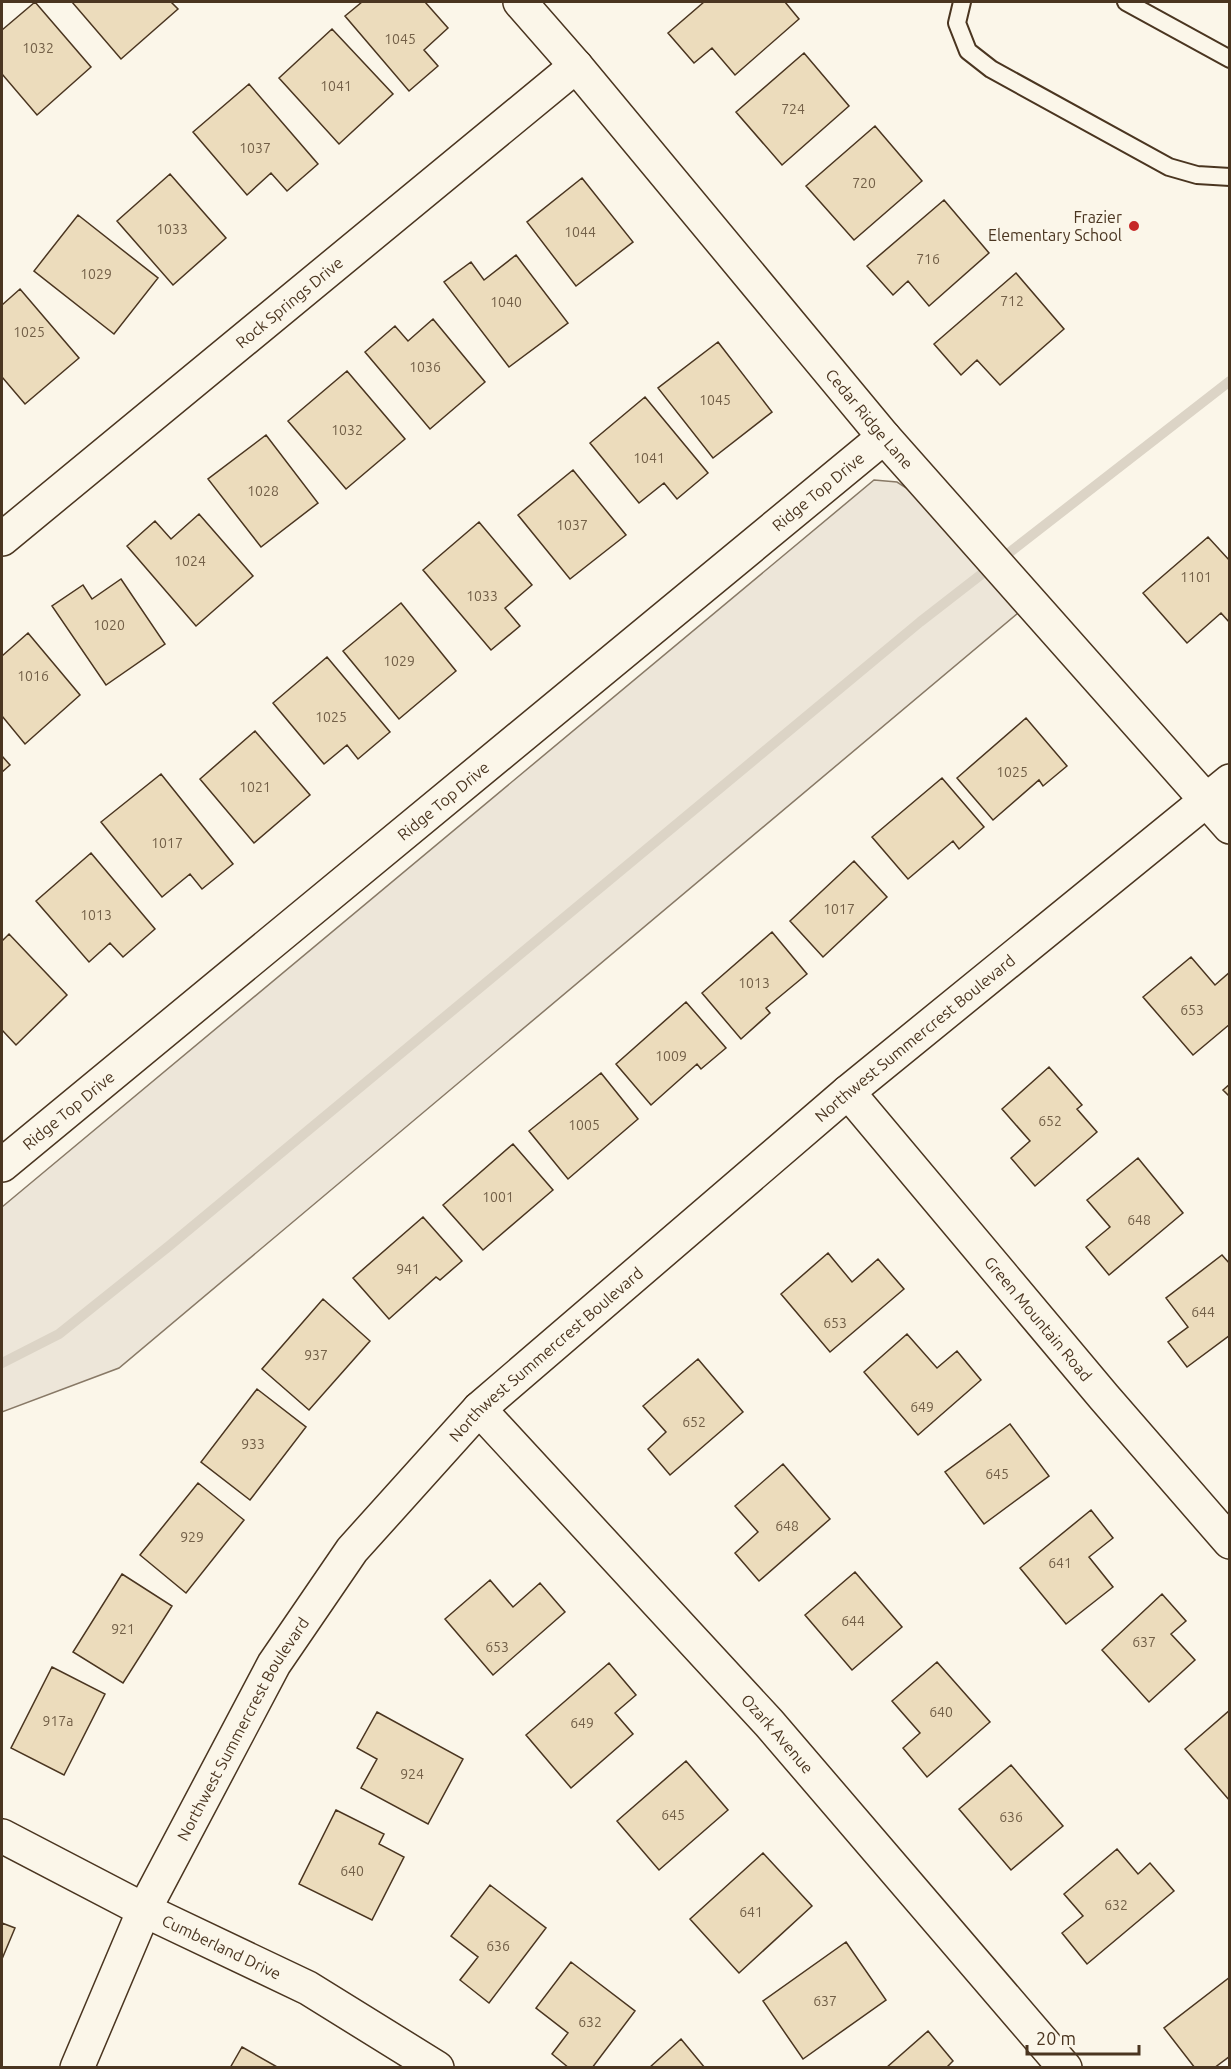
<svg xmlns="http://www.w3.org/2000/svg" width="1231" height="2069" font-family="Ubuntu,sans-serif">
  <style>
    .green { fill: #ede6d9; stroke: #887966; stroke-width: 1.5 }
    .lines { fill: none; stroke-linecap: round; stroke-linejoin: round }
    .stream { stroke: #dcd4c6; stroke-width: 10 }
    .building { fill: #ecdcbc; stroke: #4a3520; stroke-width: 1.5 }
    .lane-casing { stroke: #4a3520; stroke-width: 20 }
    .street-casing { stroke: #4a3520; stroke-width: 36 }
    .secondary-casing { stroke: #4a3520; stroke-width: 36 }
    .lane { stroke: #fbf6e9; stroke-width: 16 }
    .street { stroke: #fbf6e9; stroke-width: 33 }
    .secondary { stroke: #fbf6e9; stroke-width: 33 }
    .poi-dot { fill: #c62828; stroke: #fbf6e9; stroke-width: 2 }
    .labels { text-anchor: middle; stroke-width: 4.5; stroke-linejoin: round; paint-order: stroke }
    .number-label { font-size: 14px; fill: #725f47 }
    .poi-label { font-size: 16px; fill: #4a3520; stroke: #fbf6e9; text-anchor: end }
    .street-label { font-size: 16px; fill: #4a3520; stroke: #fbf6e9 }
  </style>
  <rect width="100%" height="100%" fill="#fbf6e9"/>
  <path class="green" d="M 874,480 L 897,482 L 919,496 L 1018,613 L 119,1368 L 2,1412 L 2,1207 Z"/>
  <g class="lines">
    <path class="stream" d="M 2,1363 L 59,1334 L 169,1246 L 920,622 L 1230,381"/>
  </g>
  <path class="building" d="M 35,2 L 91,67 L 37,115 L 2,74 L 2,30 Z
    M 72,2 L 171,2 L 178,9 L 121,59 Z
    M 362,2 L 425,2 L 448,28 L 424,50 L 438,66 L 409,91 L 345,16 Z
    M 704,2 L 785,2 L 799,19 L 735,75 L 712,48 L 694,63 L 668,33 Z
    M 332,29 L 393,94 L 339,144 L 279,78 Z
    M 804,53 L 849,106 L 782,165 L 736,112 Z
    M 249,84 L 318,164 L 287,191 L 271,173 L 247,195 L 193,132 Z
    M 875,126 L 922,181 L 854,240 L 806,186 Z
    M 170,174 L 226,238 L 173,285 L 117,221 Z
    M 582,178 L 633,242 L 576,286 L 527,222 Z
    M 944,200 L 989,253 L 929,306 L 908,281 L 893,295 L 867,266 Z
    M 78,215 L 158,278 L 114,334 L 34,271 Z
    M 516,255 L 568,323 L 509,367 L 444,282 L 471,262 L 484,280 Z
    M 1016,273 L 1064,329 L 1000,385 L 977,360 L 961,375 L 934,344 Z
    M 20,289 L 79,358 L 25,404 L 2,377 L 2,305 Z
    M 433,319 L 485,382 L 430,429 L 365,352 L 395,326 L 408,341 Z
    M 718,342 L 772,412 L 713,458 L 658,388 Z
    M 347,371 L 405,439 L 346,489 L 288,421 Z
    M 645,397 L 708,473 L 677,499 L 664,483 L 639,503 L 590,443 Z
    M 266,435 L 318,503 L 261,547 L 208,479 Z
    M 573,470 L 626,535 L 570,579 L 518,515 Z
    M 199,514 L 253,576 L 196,626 L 127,546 L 155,521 L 171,539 Z
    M 479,522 L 532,585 L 505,608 L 520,626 L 491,650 L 423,570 Z
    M 1208,537 L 1230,561 L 1230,623 L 1221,613 L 1187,643 L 1143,593 Z
    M 121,579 L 165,644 L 106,685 L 52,606 L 83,585 L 92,599 Z
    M 401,603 L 456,671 L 399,719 L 343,651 Z
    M 28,633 L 80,695 L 25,744 L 2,716 L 2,656 Z
    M 327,657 L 390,732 L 358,759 L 347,745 L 324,764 L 273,703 Z
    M 1026,718 L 1067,766 L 1043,786 L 1039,780 L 993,820 L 957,778 Z
    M 255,731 L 310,795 L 254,843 L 200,779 Z
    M 2,756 L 10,765 L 2,772 Z
    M 161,774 L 233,864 L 202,889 L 190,874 L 162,897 L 101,822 Z
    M 942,778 L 984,827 L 959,849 L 953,841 L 908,879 L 872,837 Z
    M 91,853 L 155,929 L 123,957 L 110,943 L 89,962 L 36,901 Z
    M 854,861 L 887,897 L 823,957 L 790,921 Z
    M 772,932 L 807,974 L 766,1008 L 770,1013 L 741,1039 L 702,993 Z
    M 9,934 L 67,995 L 16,1045 L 2,1030 L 2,941 Z
    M 1191,957 L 1215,985 L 1230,972 L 1230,1024 L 1193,1055 L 1143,997 Z
    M 686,1002 L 726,1048 L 701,1069 L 697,1064 L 651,1105 L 616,1064 Z
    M 1049,1067 L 1082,1105 L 1077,1109 L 1097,1132 L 1035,1186 L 1011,1158 L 1030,1141 L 1002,1109 Z
    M 601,1073 L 638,1119 L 568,1179 L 529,1131 Z
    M 1230,1084 L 1230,1097 L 1223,1090 Z
    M 513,1144 L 553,1190 L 483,1250 L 443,1205 Z
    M 1138,1158 L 1183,1213 L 1109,1275 L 1086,1247 L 1110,1227 L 1087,1200 Z
    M 423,1217 L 462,1261 L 440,1280 L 436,1277 L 389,1319 L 353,1278 Z
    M 828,1253 L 852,1282 L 878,1259 L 904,1289 L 830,1352 L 781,1294 Z
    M 1222,1255 L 1230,1264 L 1230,1335 L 1187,1367 L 1168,1342 L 1188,1327 L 1166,1298 Z
    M 323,1299 L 370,1341 L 309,1410 L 262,1369 Z
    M 907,1334 L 937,1368 L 957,1351 L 981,1380 L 918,1435 L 864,1372 Z
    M 698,1359 L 743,1412 L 670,1475 L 648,1449 L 666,1432 L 643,1406 Z
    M 257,1389 L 306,1427 L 250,1500 L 201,1462 Z
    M 1010,1424 L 1049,1476 L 984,1524 L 945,1472 Z
    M 783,1464 L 830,1519 L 759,1581 L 735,1553 L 758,1532 L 735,1506 Z
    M 198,1483 L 244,1520 L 186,1593 L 140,1555 Z
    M 1091,1510 L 1113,1538 L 1089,1557 L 1113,1587 L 1066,1624 L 1020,1568 Z
    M 855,1572 L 902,1627 L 852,1670 L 805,1615 Z
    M 122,1574 L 172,1606 L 123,1683 L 73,1652 Z
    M 490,1580 L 513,1607 L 540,1583 L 565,1612 L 493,1675 L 445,1619 Z
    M 1162,1594 L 1186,1621 L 1171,1634 L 1195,1660 L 1149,1702 L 1102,1650 Z
    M 937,1662 L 990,1722 L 927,1777 L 903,1748 L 920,1733 L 892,1701 Z
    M 609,1663 L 636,1695 L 615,1713 L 633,1734 L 571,1788 L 526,1735 Z
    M 52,1667 L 105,1694 L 64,1775 L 11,1748 Z
    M 1230,1710 L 1230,1801 L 1185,1749 Z
    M 377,1712 L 463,1759 L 428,1824 L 361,1788 L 377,1759 L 357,1748 Z
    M 686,1761 L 728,1810 L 659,1870 L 617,1821 Z
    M 1011,1765 L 1063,1826 L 1011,1870 L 959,1809 Z
    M 336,1810 L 384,1834 L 379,1844 L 404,1857 L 372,1920 L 299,1884 Z
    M 1117,1849 L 1138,1874 L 1150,1863 L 1174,1891 L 1087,1964 L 1062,1933 L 1083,1916 L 1064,1894 Z
    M 763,1853 L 812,1906 L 739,1973 L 690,1919 Z
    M 490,1885 L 546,1928 L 489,2003 L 460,1980 L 478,1957 L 451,1936 Z
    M 2,1923 L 15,1928 L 2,1959 Z
    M 846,1942 L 886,2000 L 803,2059 L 763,2001 Z
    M 571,1962 L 635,2011 L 592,2068 L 569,2068 L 552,2054 L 568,2033 L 536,2008 Z
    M 1230,1977 L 1230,2056 L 1214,2068 L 1195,2068 L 1164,2028 Z
    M 928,2031 L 953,2061 L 946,2068 L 886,2068 Z
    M 681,2039 L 705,2068 L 649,2068 Z
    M 242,2047 L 279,2068 L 230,2068 Z"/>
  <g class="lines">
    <g class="lane-casing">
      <path id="lane" d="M 962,2 L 957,23 L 968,51 L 991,69 L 1169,167 L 1197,175 L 1230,177
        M 1126,2 L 1230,59"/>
    </g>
    <g class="street-casing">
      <g id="street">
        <path id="s1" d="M 520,2 L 576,66 L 884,437 L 1230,827"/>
        <path id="s2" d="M 2,539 L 576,66"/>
        <path id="s3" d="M 848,1092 L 1104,1397 L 1230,1542"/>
        <path id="s4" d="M 2,1165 L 884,437"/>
        <path id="s5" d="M 479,1409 L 769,1723 L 1065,2068"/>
        <path id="s6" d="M 2,1836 L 144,1910 L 308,1988 L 437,2068"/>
      </g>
    </g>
    <g class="secondary-casing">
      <g id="secondary">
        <path id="s7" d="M 77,2068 L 144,1910 L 274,1664 L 352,1550 L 479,1409 L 848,1092 L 1230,781"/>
      </g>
    </g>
    <use href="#lane" class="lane"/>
    <use href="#street" class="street"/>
    <use href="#secondary" class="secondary"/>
  </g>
  <circle class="poi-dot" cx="1134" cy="226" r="6"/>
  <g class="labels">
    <g class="number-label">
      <text x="400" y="44">1045</text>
      <text x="38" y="53">1032</text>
      <text x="336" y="91">1041</text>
      <text x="793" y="114">724</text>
      <text x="255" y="153">1037</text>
      <text x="864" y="188">720</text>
      <text x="172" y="234">1033</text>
      <text x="580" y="237">1044</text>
      <text x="928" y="264">716</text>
      <text x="96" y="279">1029</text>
      <text x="1012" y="306">712</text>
      <text x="506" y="307">1040</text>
      <text x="29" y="337">1025</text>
      <text x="425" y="372">1036</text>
      <text x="715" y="405">1045</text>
      <text x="347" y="435">1032</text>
      <text x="649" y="463">1041</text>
      <text x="263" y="496">1028</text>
      <text x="572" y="530">1037</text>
      <text x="190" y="566">1024</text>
      <text x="1196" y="582">1101</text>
      <text x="482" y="601">1033</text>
      <text x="109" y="630">1020</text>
      <text x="399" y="666">1029</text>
      <text x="33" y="681">1016</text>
      <text x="331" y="722">1025</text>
      <text x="1012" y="777">1025</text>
      <text x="255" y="792">1021</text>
      <text x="167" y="848">1017</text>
      <text x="839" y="914">1017</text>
      <text x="96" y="920">1013</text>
      <text x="754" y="988">1013</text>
      <text x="1192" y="1015">653</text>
      <text x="671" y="1061">1009</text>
      <text x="1050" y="1126">652</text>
      <text x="584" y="1130">1005</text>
      <text x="498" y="1202">1001</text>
      <text x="1139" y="1225">648</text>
      <text x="408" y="1274">941</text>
      <text x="1203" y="1317">644</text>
      <text x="835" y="1328">653</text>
      <text x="316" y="1360">937</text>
      <text x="922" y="1412">649</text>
      <text x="694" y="1427">652</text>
      <text x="253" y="1449">933</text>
      <text x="997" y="1479">645</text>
      <text x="787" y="1531">648</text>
      <text x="192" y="1542">929</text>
      <text x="1060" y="1568">641</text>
      <text x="853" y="1626">644</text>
      <text x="123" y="1634">921</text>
      <text x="1144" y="1647">637</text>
      <text x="497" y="1652">653</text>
      <text x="941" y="1717">640</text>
      <text x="58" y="1726">917a</text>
      <text x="582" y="1728">649</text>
      <text x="412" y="1779">924</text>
      <text x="673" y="1820">645</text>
      <text x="1011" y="1822">636</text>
      <text x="352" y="1876">640</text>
      <text x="1116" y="1910">632</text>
      <text x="751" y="1917">641</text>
      <text x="498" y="1951">636</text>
      <text x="825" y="2006">637</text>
      <text x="590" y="2027">632</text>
    </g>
    <g class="poi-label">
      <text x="1122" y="223">Frazier<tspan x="1122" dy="18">Elementary School</tspan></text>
    </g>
    <g class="street-label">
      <text dy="6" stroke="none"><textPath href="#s2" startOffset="372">Rock Springs Drive</textPath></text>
      <text dy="6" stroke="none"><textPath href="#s1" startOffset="544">Cedar Ridge Lane</textPath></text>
      <text dy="6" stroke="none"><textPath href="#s4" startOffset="1058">Ridge Top Drive</textPath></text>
      <text dy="6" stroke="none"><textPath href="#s4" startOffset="572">Ridge Top Drive</textPath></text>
      <text dy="6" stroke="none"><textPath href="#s7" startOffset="1350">Northwest Summercrest Boulevard</textPath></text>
      <text dy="6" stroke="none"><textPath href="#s4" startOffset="86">Ridge Top Drive</textPath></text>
      <text dy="6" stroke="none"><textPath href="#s3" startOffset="296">Green Mountain Road</textPath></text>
      <text dy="6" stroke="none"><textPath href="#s7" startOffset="864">Northwest Summercrest Boulevard</textPath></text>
      <text dy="6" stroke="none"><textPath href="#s7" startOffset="378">Northwest Summercrest Boulevard</textPath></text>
      <text dy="6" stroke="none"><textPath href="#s5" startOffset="441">Ozark Avenue</textPath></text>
      <text dy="6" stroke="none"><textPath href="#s6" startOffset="246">Cumberland Drive</textPath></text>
    </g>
  </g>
  <rect width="1231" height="2069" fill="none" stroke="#4a3520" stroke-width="6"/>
  <path d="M1027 2045v9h112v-9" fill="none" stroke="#4a3520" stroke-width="3"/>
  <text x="1036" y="2045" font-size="18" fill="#4a3520" stroke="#fbf6e9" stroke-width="4.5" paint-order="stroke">20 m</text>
</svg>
